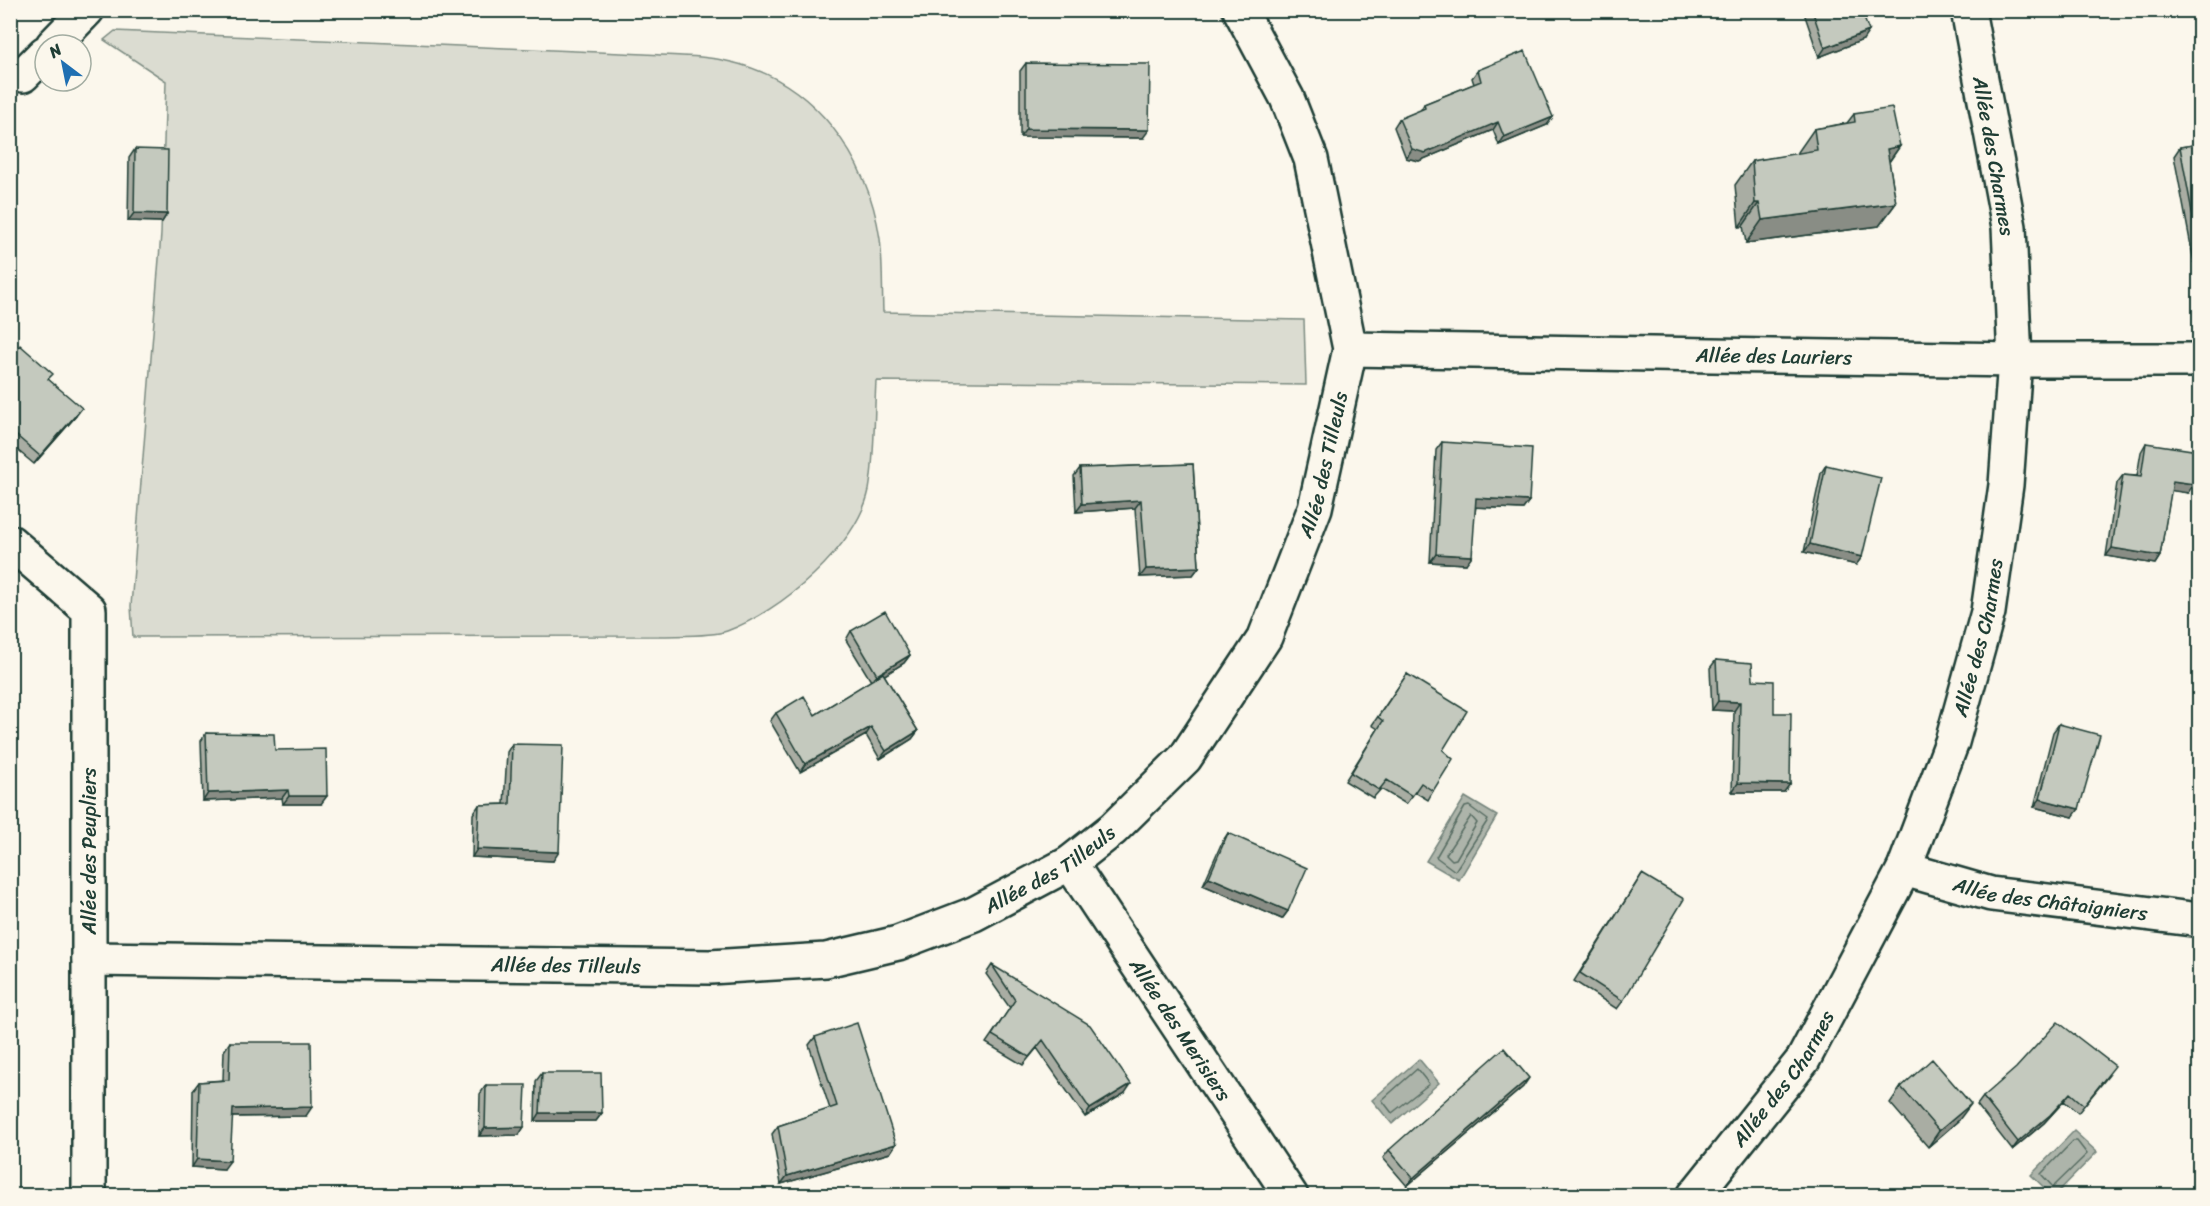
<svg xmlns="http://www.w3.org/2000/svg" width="2210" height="1206" font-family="Sriracha,sans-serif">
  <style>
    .green { fill: #dbdcd1; stroke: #7d8c82; stroke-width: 1.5 }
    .water { fill: #adb4aa; stroke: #74847b; stroke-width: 1.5 }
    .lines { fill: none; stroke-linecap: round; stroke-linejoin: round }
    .shore { stroke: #586d63; stroke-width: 1.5 }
    .street-casing { stroke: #1f3d34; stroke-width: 38 }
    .street { stroke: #fbf7ec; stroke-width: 33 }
    .wall { fill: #a9ada3; stroke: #1f3d34; stroke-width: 1.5 }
    .shaded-wall { fill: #898d85; stroke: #1f3d34; stroke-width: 1.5 }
    .building { fill: #c4c9be; stroke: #1f3d34; stroke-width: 1.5 }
    .labels { text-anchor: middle; stroke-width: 4.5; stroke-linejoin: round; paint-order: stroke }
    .street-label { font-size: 20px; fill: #1f3d34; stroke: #fbf7ec }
  </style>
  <rect width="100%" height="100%" fill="#fbf7ec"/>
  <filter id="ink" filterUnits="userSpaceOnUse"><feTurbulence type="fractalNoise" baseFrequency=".0167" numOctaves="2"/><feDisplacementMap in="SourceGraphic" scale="12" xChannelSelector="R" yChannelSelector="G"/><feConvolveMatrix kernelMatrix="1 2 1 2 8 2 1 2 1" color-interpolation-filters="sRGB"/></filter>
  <g filter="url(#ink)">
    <path class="green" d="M 115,31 L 644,54 C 672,56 704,55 731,62 C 814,81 868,157 880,239 C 883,262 882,288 883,312 L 1304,320 L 1306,385 L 876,381 C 874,415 875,457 869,490 C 857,547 780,612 727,631 C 710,637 678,635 659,636 L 133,637 L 131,606 L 161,234 L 166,81 L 104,40 Z"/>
    <path class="water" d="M 1465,797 L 1497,816 L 1459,880 L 1426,861 Z
      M 1419,1059 L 1439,1083 L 1392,1124 L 1372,1100 Z
      M 2074,1131 L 2097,1152 L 2055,1195 L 2052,1195 L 2031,1175 Z"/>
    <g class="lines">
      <path class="shore" d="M 1469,806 L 1488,820 L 1455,871 L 1436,857 L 1465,807 Z
        M 1471,816 L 1477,823 L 1456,859 L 1452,860 L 1446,854 Z
        M 1417,1069 L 1429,1084 L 1392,1113 L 1382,1100 Z
        M 2073,1141 L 2077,1141 L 2087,1154 L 2053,1187 L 2041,1174 Z"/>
      <g class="street-casing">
        <g id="street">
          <path d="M 53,45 L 87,10"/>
          <path d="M 23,75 L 45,53"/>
          <path id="s1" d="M 1350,349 L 2015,360 L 2200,360"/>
          <path d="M 10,542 L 89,610 L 89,1196"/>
          <path id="s2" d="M 1070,863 L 1291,1196"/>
          <path id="s3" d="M 1904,869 L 1991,894 L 2200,920"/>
          <path id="s4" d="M 89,959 L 710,967 L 826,960 L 898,943 L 974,914 L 1070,863 L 1113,829 L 1185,758 L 1265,637 L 1315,508 L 1350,349 L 1311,159 L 1287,98 L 1240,10"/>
          <path id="s5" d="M 1694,1196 L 1803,1060 L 1904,869 L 1952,742 L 1988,612 L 2006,485 L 2015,360 L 2009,227 L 1968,10"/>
        </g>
      </g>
      <use href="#street" class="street"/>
    </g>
    <path class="wall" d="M 1803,10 L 1861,10 L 1863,40 L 1819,57 Z
      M 1026,63 L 1143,138 L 1020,137 L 1020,71 Z
      M 1478,70 L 1547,125 L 1499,145 L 1493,130 L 1419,161 L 1406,158 L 1394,127 L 1399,119 L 1420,111 L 1424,104 L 1474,84 L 1472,78 Z
      M 1854,114 L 1900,146 L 1889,162 L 1896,203 L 1879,226 L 1746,243 L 1743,226 L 1739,227 L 1735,185 L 1752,161 L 1798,154 L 1798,152 L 1814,129 L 1847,123 Z
      M 2197,120 L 2199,120 L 2199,261 L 2194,262 L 2174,156 L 2180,147 L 2195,145 L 2191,129 Z
      M 135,149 L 167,214 L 162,222 L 128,221 L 129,158 Z
      M 10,349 L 49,380 L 76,416 L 34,464 L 10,444 Z
      M 1442,442 L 1529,501 L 1523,509 L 1476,507 L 1466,564 L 1430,562 L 1436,450 Z
      M 2146,443 L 2188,493 L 2171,490 L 2160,556 L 2155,564 L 2106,556 L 2117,483 L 2123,475 L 2137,476 L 2141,452 Z
      M 1193,464 L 1199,567 L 1193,575 L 1140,577 L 1135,508 L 1076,512 L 1074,476 L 1080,468 Z
      M 1826,465 L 1862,557 L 1856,565 L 1804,552 L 1821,473 Z
      M 851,631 L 910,655 L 904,663 L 884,675 L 918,731 L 912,739 L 880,759 L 866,735 L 800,772 L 770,721 L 776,713 L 815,715 L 871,681 L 846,640 Z
      M 1716,660 L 1753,680 L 1774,713 L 1790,784 L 1784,792 L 1732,792 L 1734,711 L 1712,710 L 1710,668 Z
      M 1407,674 L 1443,750 L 1433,791 L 1428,800 L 1415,792 L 1406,804 L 1381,789 L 1373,798 L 1345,781 L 1378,729 L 1372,725 Z
      M 2059,724 L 2073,817 L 2034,807 L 2053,732 Z
      M 206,733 L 275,750 L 321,804 L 283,804 L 282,798 L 203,801 L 201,741 Z
      M 512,744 L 553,861 L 472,857 L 473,814 L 479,805 L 504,804 L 507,752 Z
      M 1228,833 L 1288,911 L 1282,919 L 1203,885 L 1222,842 Z
      M 1642,874 L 1623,1001 L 1617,1009 L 1574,981 Z
      M 992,965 L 1125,1093 L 1085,1117 L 1037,1048 L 1023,1065 L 986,1043 L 1010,1008 L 986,974 Z
      M 815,1037 L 896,1144 L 890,1153 L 781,1184 L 772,1134 L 778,1126 L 830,1109 L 809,1045 Z
      M 230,1042 L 306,1116 L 232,1117 L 224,1169 L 192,1167 L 193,1090 L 199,1082 L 223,1080 L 224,1051 Z
      M 542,1073 L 602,1113 L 596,1121 L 535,1121 L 536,1081 Z
      M 2109,1075 L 2078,1113 L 2064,1101 L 2044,1123 L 2012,1150 L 1977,1105 L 1983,1097 Z
      M 486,1085 L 519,1135 L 479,1136 L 480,1094 Z
      M 1523,1087 L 1407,1186 L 1383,1158 L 1389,1150 Z
      M 1901,1087 L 1959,1120 L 1928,1147 L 1890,1103 Z"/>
    <path class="shaded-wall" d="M 1869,31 L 1863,40 L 1819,57 L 1825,48 Z
      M 1553,117 L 1547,125 L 1499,145 L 1504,137 Z
      M 1498,122 L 1493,130 L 1419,161 L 1406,158 L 1412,149 Z
      M 1026,129 L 1149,130 L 1143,138 L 1020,137 Z
      M 1900,146 L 1883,170 L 1887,149 Z
      M 1755,203 L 1759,203 L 1743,226 L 1739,227 Z
      M 1896,203 L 1879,226 L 1746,243 L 1762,220 Z
      M 134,213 L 167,214 L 162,222 L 128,221 Z
      M 2199,255 L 2199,261 L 2194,262 Z
      M 82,408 L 76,416 L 34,464 L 40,456 Z
      M 2173,481 L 2194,484 L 2188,493 L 2167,490 Z
      M 1476,498 L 1529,501 L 1523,509 L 1470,507 Z
      M 1141,500 L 1135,508 L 1076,512 L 1082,504 Z
      M 1810,544 L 1862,557 L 1856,565 L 1804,552 Z
      M 2112,548 L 2160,556 L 2155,564 L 2106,556 Z
      M 1436,554 L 1472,556 L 1466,564 L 1430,562 Z
      M 1199,567 L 1193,575 L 1140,577 L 1146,569 Z
      M 910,655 L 904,663 L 872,683 L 877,675 Z
      M 1718,701 L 1740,702 L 1734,711 L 1712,710 Z
      M 871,727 L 866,735 L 800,772 L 805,764 Z
      M 918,731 L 912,739 L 880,759 L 886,751 Z
      M 1738,783 L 1790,784 L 1784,792 L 1732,792 Z
      M 288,790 L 282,798 L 203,801 L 208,793 Z
      M 289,796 L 327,796 L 321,804 L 283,804 Z
      M 2040,799 L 2079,809 L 2073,817 L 2034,807 Z
      M 477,849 L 559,852 L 553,861 L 472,857 Z
      M 1209,877 L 1288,911 L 1282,919 L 1203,885 Z
      M 1529,1078 L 1523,1087 L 1407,1186 L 1413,1178 Z
      M 1131,1084 L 1125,1093 L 1085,1117 L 1090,1109 Z
      M 2070,1093 L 2064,1101 L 2044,1123 L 2012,1150 L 2018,1142 Z
      M 1971,1104 L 1959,1120 L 1928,1147 L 1939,1131 Z
      M 312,1107 L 306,1116 L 227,1117 L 233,1109 Z
      M 540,1113 L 602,1113 L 596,1121 L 535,1121 Z
      M 524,1127 L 519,1135 L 479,1136 L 485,1128 Z
      M 896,1144 L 890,1153 L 781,1184 L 787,1176 Z
      M 197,1159 L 230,1161 L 224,1169 L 192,1167 Z"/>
    <path class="building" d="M 1812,10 L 1861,10 L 1869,31 L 1825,48 Z
      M 1525,51 L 1553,117 L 1504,137 L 1498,122 L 1425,153 L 1412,149 L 1399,119 L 1425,108 L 1424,104 L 1481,81 L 1478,70 Z
      M 1026,63 L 1150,64 L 1149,130 L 1026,129 Z
      M 1892,108 L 1900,146 L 1887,149 L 1896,203 L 1762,220 L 1759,203 L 1755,203 L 1752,161 L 1817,150 L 1814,129 L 1855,122 L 1854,114 Z
      M 2197,120 L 2199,120 L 2199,131 Z
      M 2199,144 L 2199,249 L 2180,147 Z
      M 135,149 L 168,150 L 167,214 L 134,213 Z
      M 20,345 L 53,374 L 48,379 L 82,408 L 40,456 L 10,430 L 10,349 L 14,352 Z
      M 1442,442 L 1532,448 L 1529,501 L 1476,498 L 1472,556 L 1436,554 Z
      M 2146,443 L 2198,451 L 2194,484 L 2173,481 L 2160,556 L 2112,548 L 2123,475 L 2141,477 Z
      M 1193,464 L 1199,567 L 1146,569 L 1141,500 L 1082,504 L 1080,468 Z
      M 1826,465 L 1881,478 L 1862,557 L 1810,544 Z
      M 885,611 L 910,655 L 877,675 L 851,631 Z
      M 1716,660 L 1752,663 L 1753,680 L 1774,681 L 1774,713 L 1791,713 L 1790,784 L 1738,783 L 1740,702 L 1718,701 Z
      M 883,673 L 918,731 L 886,751 L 871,727 L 805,764 L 776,713 L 804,696 L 815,715 Z
      M 1407,674 L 1467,711 L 1443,750 L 1453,759 L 1433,791 L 1421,783 L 1412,796 L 1387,780 L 1379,790 L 1351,773 L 1383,721 L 1378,717 Z
      M 2059,724 L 2100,735 L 2079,809 L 2040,799 Z
      M 206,733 L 274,734 L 275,750 L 326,749 L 327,796 L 289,796 L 288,790 L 208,793 Z
      M 512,744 L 563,745 L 559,852 L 477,849 L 479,805 L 510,804 Z
      M 1228,833 L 1307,868 L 1288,911 L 1209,877 Z
      M 1642,874 L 1684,899 L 1623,1001 L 1580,973 Z
      M 992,965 L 1090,1025 L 1131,1084 L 1090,1109 L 1043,1040 L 1029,1057 L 992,1035 L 1015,1000 Z
      M 2058,1022 L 2115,1066 L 2084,1105 L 2070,1093 L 2050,1115 L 2018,1142 L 1983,1097 L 2016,1068 Z
      M 857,1023 L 896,1144 L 787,1176 L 778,1126 L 837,1106 L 815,1037 Z
      M 230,1042 L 311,1042 L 312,1107 L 233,1109 L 230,1161 L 197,1159 L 199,1082 L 229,1080 Z
      M 1504,1048 L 1529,1078 L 1413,1178 L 1389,1150 Z
      M 1932,1059 L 1971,1104 L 1939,1131 L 1901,1087 Z
      M 542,1073 L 601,1073 L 602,1113 L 540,1113 Z
      M 486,1085 L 526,1085 L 524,1127 L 485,1128 Z"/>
  </g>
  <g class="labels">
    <g class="street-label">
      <text transform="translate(1994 156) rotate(80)" y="7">Allée des Charmes</text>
      <text dy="7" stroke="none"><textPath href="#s1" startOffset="424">Allée des Lauriers</textPath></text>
      <text dy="7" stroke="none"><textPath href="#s4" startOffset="1485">Allée des Tilleuls</textPath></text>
      <text dy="7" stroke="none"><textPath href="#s5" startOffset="634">Allée des Charmes</textPath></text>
      <text transform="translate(89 851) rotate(-90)" y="7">Allée des Peupliers</text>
      <text dy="7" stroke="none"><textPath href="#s4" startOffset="981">Allée des Tilleuls</textPath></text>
      <text dy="7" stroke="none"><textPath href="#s3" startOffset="150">Allée des Châtaigniers</textPath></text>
      <text dy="7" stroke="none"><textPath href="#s4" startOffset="477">Allée des Tilleuls</textPath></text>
      <text dy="7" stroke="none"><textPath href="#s2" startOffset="200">Allée des Merisiers</textPath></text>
      <text dy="7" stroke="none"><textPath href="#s5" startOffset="148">Allée des Charmes</textPath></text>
    </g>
  </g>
  <rect width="2210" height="1206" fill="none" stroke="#fbf7ec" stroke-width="36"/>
  <rect x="18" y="18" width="2174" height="1170" fill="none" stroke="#1f3d34" stroke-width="2" filter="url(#ink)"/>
  <g transform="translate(63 63) rotate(328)"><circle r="28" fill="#fbf7ec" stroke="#a3ada2" stroke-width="1.5"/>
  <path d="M0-4.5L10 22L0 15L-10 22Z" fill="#1f6fb2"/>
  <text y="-9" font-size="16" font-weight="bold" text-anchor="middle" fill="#1f3d34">N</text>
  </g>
</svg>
